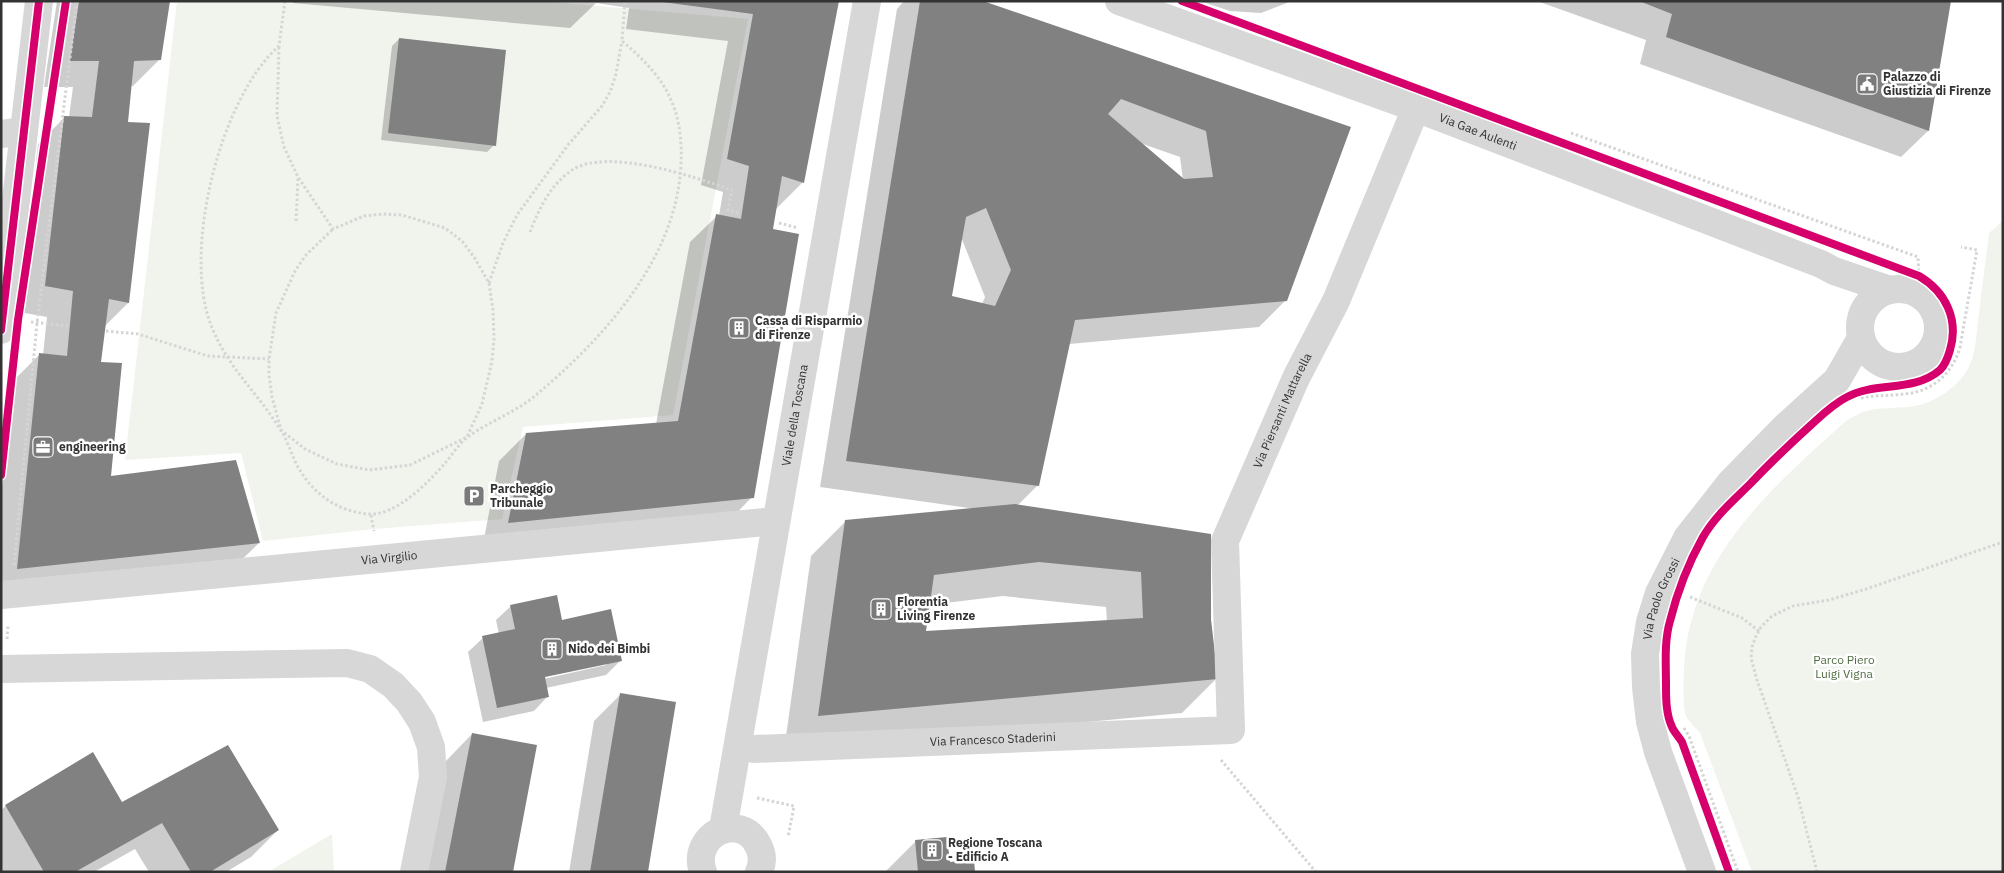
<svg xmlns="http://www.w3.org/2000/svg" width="2004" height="873" font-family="'IBM Plex Sans',sans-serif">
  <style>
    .green { fill: #f0f4ed }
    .shadow { fill: #0003; fill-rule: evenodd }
    .building { fill: #818181; fill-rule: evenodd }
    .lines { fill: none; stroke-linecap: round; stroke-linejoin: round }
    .path { stroke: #d5d5d5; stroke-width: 3; stroke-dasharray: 2.5 2.5; stroke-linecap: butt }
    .minor { stroke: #d7d7d7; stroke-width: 28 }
    .cycleway-casing { stroke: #fff; stroke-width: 11 }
    .cycleway { stroke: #d6006c; stroke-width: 8 }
    .labels { text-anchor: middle; stroke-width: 5; stroke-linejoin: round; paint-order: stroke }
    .poi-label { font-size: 12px; font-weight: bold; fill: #333; stroke: #fff; text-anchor: start }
    .street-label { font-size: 12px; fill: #333; stroke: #fff }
    .park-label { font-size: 12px; fill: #516d41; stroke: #fff }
  </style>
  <rect width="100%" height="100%" fill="#fff"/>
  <path class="green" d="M 177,1 L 540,1 L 748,19 L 673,415 L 523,427 L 502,519 L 374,529 L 263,541 L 241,453 L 125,460 Z
    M 2003,221 L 2003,872 L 1752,872 L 1700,733 C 1696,728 1689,722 1686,716 C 1682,708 1684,677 1684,667 C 1690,558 1771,488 1846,421 C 1872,403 1891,411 1919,405 C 1937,401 1956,387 1966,372 C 1977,356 1976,332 1979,313 C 1982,286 1986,260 1989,233 Z
    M 332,834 L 334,872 L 268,872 Z"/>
  <path class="shadow" d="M 57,1 L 169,1 L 160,59 L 133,86 L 130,86 L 127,123 L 149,124 L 128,303 L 104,327 L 99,364 L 110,478 L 259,543 L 232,569 L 1,594 L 1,497 L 13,381 L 40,354 L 43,355 L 47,317 L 19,312 L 38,144 L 65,117 L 69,117 L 73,87 L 44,87 Z
    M 293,1 L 838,1 L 803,182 L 776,209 L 772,230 L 752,497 L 726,524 L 482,549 L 499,461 L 526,434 L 656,424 L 690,242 L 717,216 L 719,216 L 723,192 L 701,185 L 728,41 L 626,29 L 629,8 L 596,3 L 570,28 L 293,3 Z
    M 904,1 L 979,1 L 1349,128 L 1286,300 L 1259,327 L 1069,344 L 1038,485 L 1018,505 L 1209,600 L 1217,678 L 1182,713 L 784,751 L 811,556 L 846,521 L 976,509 L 820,487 L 897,9 ZM 1140,143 L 1180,157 L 1183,180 ZM 961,237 L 985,297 L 982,304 L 951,297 ZM 1003,596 L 1106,607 L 1107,622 L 925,632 L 929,605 Z
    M 1200,1 L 1292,1 L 1261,13 L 1230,11 Z
    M 1537,1 L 1950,1 L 1928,131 L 1901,157 L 1640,64 L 1646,40 Z
    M 399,39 L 494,145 L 487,152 L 381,140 L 392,46 Z
    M 511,606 L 562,621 L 621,660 L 606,675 L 546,688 L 548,696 L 534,711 L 483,722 L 468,652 L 483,638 L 499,634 L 496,620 ZM 606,663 L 606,665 L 539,680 L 539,677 Z
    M 621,694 L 646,872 L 569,872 L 594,721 Z
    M 472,734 L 512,872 L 424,872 L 446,761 Z
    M 6,806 L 278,830 L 251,857 L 226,872 L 149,872 L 135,849 L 94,872 L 2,872 L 1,810 Z
    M 916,841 L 948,863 L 974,872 L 885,872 Z"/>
  <path class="building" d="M 79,1 L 170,1 L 161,60 L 134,61 L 128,122 L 150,123 L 129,303 L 109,299 L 101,362 L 122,363 L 111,476 L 236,460 L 260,543 L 17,569 L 39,353 L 67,356 L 73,291 L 45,286 L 64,116 L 92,117 L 99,61 L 70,61 Z
    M 655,1 L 839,1 L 804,183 L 782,176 L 773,229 L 799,234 L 754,498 L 508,523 L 526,433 L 678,421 L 716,214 L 741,219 L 749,166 L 727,159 L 753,14 Z
    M 920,1 L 983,1 L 1351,127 L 1287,301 L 1075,320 L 1039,486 L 846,461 ZM 1121,99 L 1206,131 L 1213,177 L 1184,179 L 1108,114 ZM 986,208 L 1011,270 L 995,306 L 952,296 L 966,217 Z
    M 1639,1 L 1951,1 L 1929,131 L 1666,37 L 1672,14 Z
    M 399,38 L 506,50 L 496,146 L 388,133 Z
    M 1015,504 L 1211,534 L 1211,620 L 1218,679 L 818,716 L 845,520 ZM 1039,562 L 1141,572 L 1143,618 L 926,631 L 934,575 Z
    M 557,595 L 562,620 L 611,609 L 622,661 L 545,677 L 549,697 L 497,708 L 482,636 L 515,629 L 510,605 Z
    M 620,693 L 676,702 L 648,872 L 590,872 Z
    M 472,733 L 537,745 L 513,872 L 445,872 Z
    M 228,745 L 279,830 L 210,872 L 191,872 L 162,823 L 75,872 L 44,872 L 5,805 L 93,752 L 122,802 Z
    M 947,837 L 950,862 L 974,859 L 975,872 L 918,872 L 915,840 Z"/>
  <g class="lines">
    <path class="path" d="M 285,1 L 279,46 C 220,98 182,251 211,325 C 227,367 257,392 280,429 C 289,442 292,459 301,472 C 316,496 340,512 369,514 C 396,516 429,482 446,462 C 453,454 460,442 469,436 C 490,421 516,412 536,395 C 604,338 677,258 681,164 C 682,142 680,120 671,100 C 661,76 641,57 622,41 L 625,1
      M 279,47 L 277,116 L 284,147 L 298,177 L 333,229 L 364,216 L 383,214 L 402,215 L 445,228 L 462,241 L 474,257 L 489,283 L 493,310 L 494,339 L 492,361 L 482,404 L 467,437 L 410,465 L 369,470 L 337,464 L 305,449 L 281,430 L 272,397 L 269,375 L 269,359 L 276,313 L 295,271 L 305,256 L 333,229
      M 1571,133 L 1918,257 L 1919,276
      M 296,221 L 298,178
      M 779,223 L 798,228
      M 530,232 C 539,209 550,185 572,170 C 608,147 694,177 732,190 L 728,210 L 740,213
      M 489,283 L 503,243 L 517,215 L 568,145 L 602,106 L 610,92 L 616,74 L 622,41
      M 31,322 L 68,326
      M 106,331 L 138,334 L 208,356 L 269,359
      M 1861,398 C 1876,395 1889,396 1904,394 C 1932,392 1953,373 1960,347 L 1977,250 L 1961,247
      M 371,515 L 374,531
      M 14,565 L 37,323 L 77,1
      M 1690,597 L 1742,618 L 1759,631
      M 7,639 L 8,625
      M 1684,728 L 1689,736 L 1738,872
      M 1221,760 L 1316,872
      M 757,798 L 794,806 L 788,837
      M 1817,872 L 1798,797 L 1757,680 L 1751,658 L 1752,647 L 1756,636 L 1761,627 L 1772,616 L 1793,606 L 1829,600 L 1866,589 L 2003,542"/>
    <g class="minor">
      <path id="s1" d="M 1119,1 L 1416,108 L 1821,264 L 1834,271 L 1890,290"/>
      <path d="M 1,134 L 24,131"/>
      <circle cx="1899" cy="328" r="39"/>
      <path d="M 1,330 L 39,1"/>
      <path id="s2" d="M 1,595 L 776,521"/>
      <path d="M 1,669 L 347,663 L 370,669 L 393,685 L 409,702 L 422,722 L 431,747 L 433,777 L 414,872"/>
      <path id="s3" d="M 754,749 L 1231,730 L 1225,541 L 1296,378 L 1336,301 L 1416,108"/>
      <path id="s4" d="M 723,829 L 867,1"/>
      <path d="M 703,872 C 690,835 740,810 758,845 C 763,854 763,863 759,872"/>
      <path id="s5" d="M 1702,872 L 1658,752 L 1650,722 L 1646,687 L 1645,654 L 1650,622 L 1659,593 L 1687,538 L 1731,482 L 1785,427 L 1837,380 L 1861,338"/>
    </g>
    <g class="cycleway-casing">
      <path id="cycleway" d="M 1182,1 L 1919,276 C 1946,292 1959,320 1950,350 C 1948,357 1945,365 1940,370 C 1913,393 1876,381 1847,397 C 1833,404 1822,415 1811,425 C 1790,444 1770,463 1751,483 C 1734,500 1715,516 1703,537 C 1689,562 1677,593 1670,621 C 1664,642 1666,664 1666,685 C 1666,699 1666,714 1672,727 C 1674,732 1679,737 1682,742 L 1729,872
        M 1,330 L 39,1
        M 1,475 L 18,320 L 66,1"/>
    </g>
    <use href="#cycleway" class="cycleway"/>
  </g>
  <defs>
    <g id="civic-square" transform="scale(1.125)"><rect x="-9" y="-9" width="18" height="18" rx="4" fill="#7a7a7a" stroke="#fff"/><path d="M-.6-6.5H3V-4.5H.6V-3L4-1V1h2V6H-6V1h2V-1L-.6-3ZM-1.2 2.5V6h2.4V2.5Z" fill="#fff"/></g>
    <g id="building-square" transform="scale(1.125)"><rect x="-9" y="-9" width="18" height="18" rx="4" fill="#7a7a7a" stroke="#fff"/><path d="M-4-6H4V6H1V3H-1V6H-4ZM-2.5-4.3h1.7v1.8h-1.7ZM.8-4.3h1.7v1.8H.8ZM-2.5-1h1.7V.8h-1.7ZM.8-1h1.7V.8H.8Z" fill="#fff"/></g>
    <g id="office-square" transform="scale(1.125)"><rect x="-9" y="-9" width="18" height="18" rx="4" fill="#7a7a7a" stroke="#fff"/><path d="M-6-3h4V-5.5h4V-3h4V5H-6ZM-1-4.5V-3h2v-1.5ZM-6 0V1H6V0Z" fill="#fff"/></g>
    <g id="parking-square" transform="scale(1.125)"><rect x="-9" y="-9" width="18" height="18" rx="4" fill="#7a7a7a" stroke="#fff"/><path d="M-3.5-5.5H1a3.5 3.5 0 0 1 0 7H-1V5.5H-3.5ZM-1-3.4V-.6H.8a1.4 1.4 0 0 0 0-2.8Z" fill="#fff"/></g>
  </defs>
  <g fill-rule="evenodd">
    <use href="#civic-square" x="1867" y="84"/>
    <use href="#building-square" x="739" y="328"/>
    <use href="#office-square" x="43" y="447"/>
    <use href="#parking-square" x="474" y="496"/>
    <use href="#building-square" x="881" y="609"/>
    <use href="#building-square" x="552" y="649"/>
    <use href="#building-square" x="932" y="850"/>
  </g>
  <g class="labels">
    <g class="poi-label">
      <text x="1883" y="81">Palazzo di<tspan x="1883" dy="14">Giustizia di Firenze</tspan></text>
      <text x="755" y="325">Cassa di Risparmio<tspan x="755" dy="14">di Firenze</tspan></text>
      <text x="59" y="451">engineering</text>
      <text x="490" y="493">Parcheggio<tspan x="490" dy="14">Tribunale</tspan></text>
      <text x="897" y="606">Florentia<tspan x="897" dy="14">Living Firenze</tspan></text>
      <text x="568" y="653">Nido dei Bimbi</text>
      <text x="948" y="847">Regione Toscana<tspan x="948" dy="14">- Edificio A</tspan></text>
    </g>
    <g class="street-label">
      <text dy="4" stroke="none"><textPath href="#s1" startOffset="382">Via Gae Aulenti</textPath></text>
      <text dy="4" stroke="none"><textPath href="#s3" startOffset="809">Via Piersanti Mattarella</textPath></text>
      <text dy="4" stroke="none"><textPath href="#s4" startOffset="420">Viale della Toscana</textPath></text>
      <text dy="4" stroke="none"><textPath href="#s2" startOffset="390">Via Virgilio</textPath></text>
      <text dy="4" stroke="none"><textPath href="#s5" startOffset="285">Via Paolo Grossi</textPath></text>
      <text dy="4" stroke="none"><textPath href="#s3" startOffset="239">Via Francesco Staderini</textPath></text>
    </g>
    <g class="park-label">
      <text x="1844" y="664">Parco Piero<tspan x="1844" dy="14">Luigi Vigna</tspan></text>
    </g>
  </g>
  <rect width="2004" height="873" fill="none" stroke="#333333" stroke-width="5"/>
</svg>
